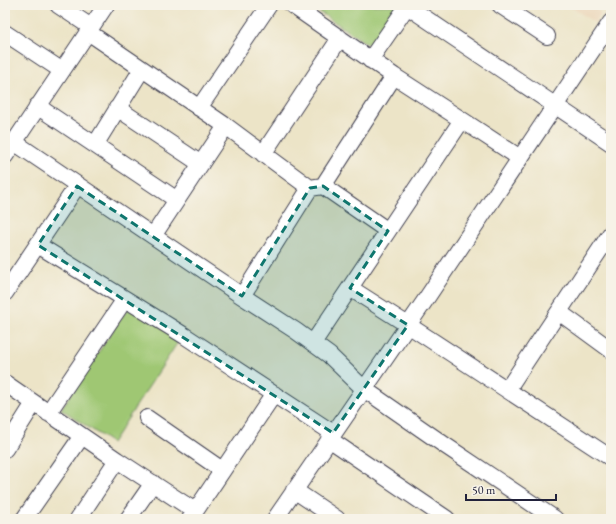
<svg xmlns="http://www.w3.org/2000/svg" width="616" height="524" font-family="'EB Garamond',serif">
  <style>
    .built { fill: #ecd7ba }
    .green { fill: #9fc773; stroke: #607457 }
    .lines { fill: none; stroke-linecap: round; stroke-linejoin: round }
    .minor-casing { stroke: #403f50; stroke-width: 18 }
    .minor { stroke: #fff; stroke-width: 16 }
    .marked { fill: #0f766e; fill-opacity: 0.2; stroke: #0f766e; stroke-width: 3; stroke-dasharray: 8 5; stroke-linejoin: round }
  </style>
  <rect width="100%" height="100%" fill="#f7f3e8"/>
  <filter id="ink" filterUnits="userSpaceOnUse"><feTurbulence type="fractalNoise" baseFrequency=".025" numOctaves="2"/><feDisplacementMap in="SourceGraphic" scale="8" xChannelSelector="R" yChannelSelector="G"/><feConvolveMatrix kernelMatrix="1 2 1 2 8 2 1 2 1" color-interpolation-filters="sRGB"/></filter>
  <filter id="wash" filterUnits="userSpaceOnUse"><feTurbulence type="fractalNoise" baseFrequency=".012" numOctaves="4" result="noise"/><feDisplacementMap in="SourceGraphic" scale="16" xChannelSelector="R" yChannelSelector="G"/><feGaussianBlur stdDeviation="0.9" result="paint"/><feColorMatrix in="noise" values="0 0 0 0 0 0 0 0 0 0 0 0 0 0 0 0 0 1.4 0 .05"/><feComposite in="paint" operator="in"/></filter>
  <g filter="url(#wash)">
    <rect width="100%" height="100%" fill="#ece4c7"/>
    <path class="built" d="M 573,5 L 590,5 L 601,13 L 595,23 L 571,7 Z"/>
    <path class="green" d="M 322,5 L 402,5 L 373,48 L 318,11 Z
      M 129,306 L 180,339 L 112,443 L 61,409 Z"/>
  </g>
  <g filter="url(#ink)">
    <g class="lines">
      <g class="minor-casing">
        <path id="minor" d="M 58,5 L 91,27
          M 500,5 L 547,36
          M 407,6 L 611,143
          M 88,32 L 226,126 L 153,236
          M 5,33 L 61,70
          M 370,60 L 408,5
          M 394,76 L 462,120
          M 37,106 L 177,200
          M 117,108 L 201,164
          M 199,108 L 269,5
          M 226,126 L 310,188
          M 14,142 L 242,296 L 296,331 L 329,355 L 364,389 L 446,446 L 555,519
          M 95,145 L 142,69
          M 263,154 L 340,38
          M 5,156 L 106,5
          M 323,186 L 388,231
          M 38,245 L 185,336 L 333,433
          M 350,288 L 408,325 L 611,458
          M 5,293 L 77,186
          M 242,296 L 310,188 L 323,186 L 394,76 L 292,5
          M 559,312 L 611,350
          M 313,343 L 462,120 L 520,158
          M 5,383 L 117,460
          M 507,390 L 611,233
          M 48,413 L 125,299
          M 147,418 L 222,470
          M 329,439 L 447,519
          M 5,449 L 34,403
          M 294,490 L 337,519
          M 24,519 L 82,436
          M 78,519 L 117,460 L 195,511
          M 128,519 L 153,483
          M 190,519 L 274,394
          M 275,519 L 424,302 L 611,22"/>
      </g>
      <use href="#minor" class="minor"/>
    </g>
  </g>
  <path class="marked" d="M 77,186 L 242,296 L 310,188 L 323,186 L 388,231 L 350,288 L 408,325 L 333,433 L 38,245 Z"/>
  <rect width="616" height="524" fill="none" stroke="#f7f3e8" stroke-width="20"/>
  <path d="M466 494v6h90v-6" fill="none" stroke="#22223b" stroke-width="2"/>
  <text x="472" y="494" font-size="12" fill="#22223b" stroke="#f7f3e8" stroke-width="3" paint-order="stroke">50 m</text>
</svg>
